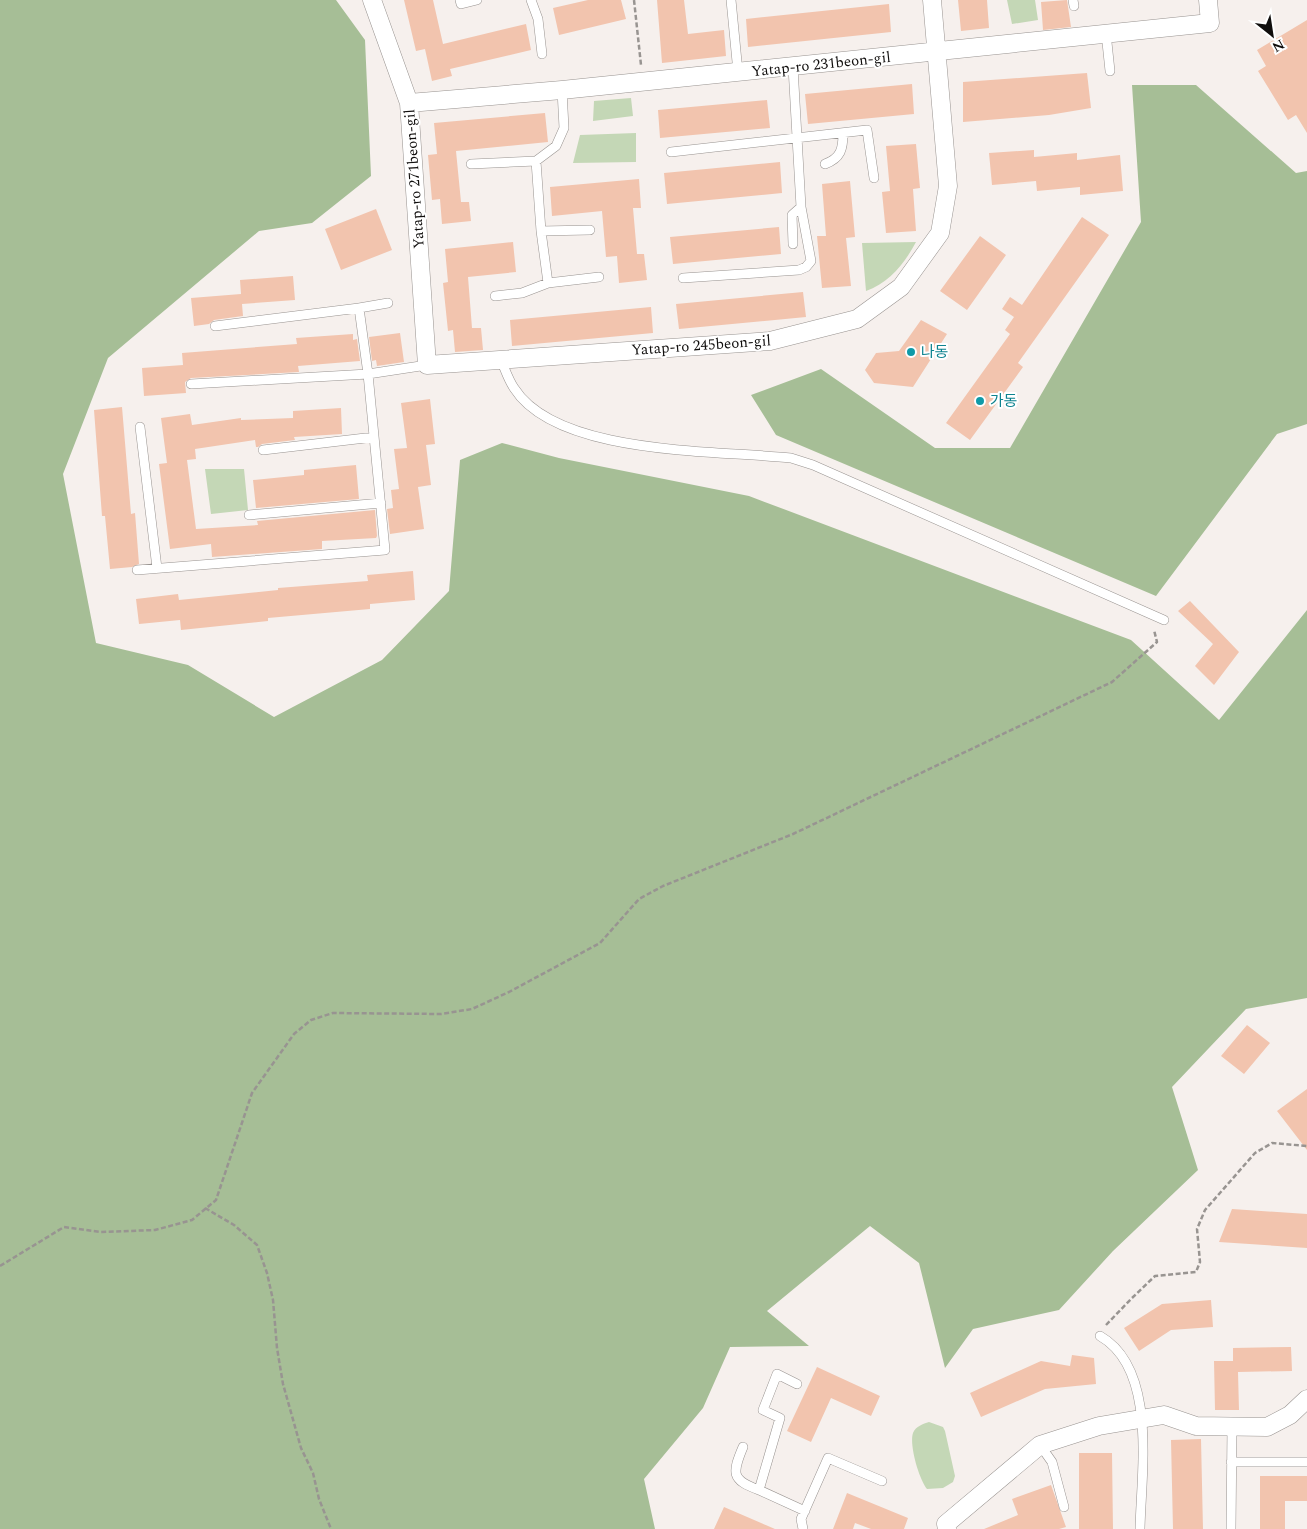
<svg xmlns="http://www.w3.org/2000/svg" width="1307" height="1529" font-family="Spectral,'Noto Sans KR',serif">
  <style>
    .green { fill: #c4d7b6 }
    .forest { fill: #a6be96 }
    .building { fill: #f2c4ae }
    .lines { fill: none; stroke-linecap: round; stroke-linejoin: round }
    .service-casing { stroke: #989390; stroke-width: 10 }
    .minor-casing { stroke: #989390; stroke-width: 19 }
    .path { stroke: #989491; stroke-width: 2.5; stroke-dasharray: 5 2.5; stroke-linecap: butt }
    .service { stroke: #fff; stroke-width: 9 }
    .minor { stroke: #fff; stroke-width: 18 }
    .culture-dot { fill: #0f9aa8; stroke: #fff; stroke-width: 2 }
    .labels { text-anchor: middle; stroke-width: 4; stroke-linejoin: round; paint-order: stroke }
    .street-label { font-size: 15px; fill: #100e0d; stroke: #fff }
    .culture-label { font-size: 15px; fill: #0d838f; stroke: #fff; text-anchor: start }
  </style>
  <rect width="100%" height="100%" fill="#f6f0ed"/>
  <path class="green" d="M 1007,0 L 1035,0 L 1038,20 L 1012,24 Z
    M 631,98 L 633,116 L 593,121 L 594,101 Z
    M 636,133 L 636,162 L 573,163 L 580,135 Z
    M 916,242 C 905,263 889,283 866,291 L 862,243 Z
    M 205,469 L 244,469 L 248,510 L 211,514 Z
    M 929,1422 L 943,1427 L 945,1431 L 955,1476 L 953,1482 L 943,1488 L 927,1489 C 919,1479 909,1445 913,1433 C 916,1426 923,1424 929,1422 Z"/>
  <path class="forest" d="M 0,0 L 336,0 L 365,40 L 371,176 L 312,223 L 259,231 L 108,358 L 63,474 L 96,643 L 188,665 L 274,717 L 382,660 L 449,591 L 460,460 L 502,443 L 559,458 L 749,496 L 1131,640 L 1219,720 L 1307,610 L 1307,998 L 1246,1009 L 1172,1087 L 1198,1170 L 1113,1251 L 1059,1310 L 973,1329 L 945,1368 L 919,1263 L 870,1226 L 767,1311 L 809,1346 L 730,1347 L 703,1408 L 644,1479 L 655,1529 L 0,1529 Z
    M 1132,85 L 1196,85 L 1296,173 L 1307,171 L 1307,424 L 1277,434 L 1156,596 L 776,435 L 751,395 L 821,369 L 935,448 L 1010,448 L 1141,222 Z"/>
  <path class="building" d="M 404,0 L 433,0 L 443,44 L 526,24 L 531,50 L 450,69 L 452,76 L 432,81 L 425,49 L 416,51 Z
    M 588,0 L 621,0 L 626,19 L 559,35 L 553,8 Z
    M 657,0 L 684,0 L 688,34 L 724,30 L 726,56 L 662,63 Z
    M 958,0 L 987,0 L 989,28 L 961,31 Z
    M 1067,0 L 1071,27 L 1043,30 L 1041,2 Z
    M 889,4 L 891,32 L 748,47 L 746,19 Z
    M 1307,20 L 1307,133 L 1296,115 L 1288,120 L 1258,71 L 1266,66 L 1257,50 Z
    M 1087,73 L 1091,108 L 1049,115 L 963,122 L 963,82 Z
    M 912,84 L 914,114 L 808,124 L 805,94 Z
    M 767,100 L 770,128 L 660,138 L 658,110 Z
    M 545,113 L 548,142 L 456,151 L 461,202 L 469,202 L 471,221 L 442,224 L 440,199 L 432,200 L 428,155 L 437,154 L 434,123 Z
    M 916,144 L 920,188 L 913,189 L 916,231 L 886,233 L 882,192 L 890,191 L 886,146 Z
    M 1034,150 L 1034,157 L 1077,153 L 1077,160 L 1120,155 L 1123,191 L 1080,195 L 1080,187 L 1037,191 L 1036,181 L 992,185 L 989,153 Z
    M 780,162 L 782,193 L 667,204 L 664,173 Z
    M 639,179 L 641,208 L 633,208 L 637,254 L 644,254 L 647,280 L 619,283 L 617,256 L 606,257 L 602,211 L 552,216 L 550,187 Z
    M 850,181 L 855,237 L 846,238 L 851,286 L 822,288 L 817,236 L 826,236 L 822,184 Z
    M 376,209 L 392,250 L 341,270 L 325,229 Z
    M 1082,217 L 1109,235 L 1018,363 L 1023,367 L 970,440 L 946,423 L 1010,334 L 1005,330 L 1014,317 L 1002,309 L 1010,297 L 1022,305 Z
    M 779,227 L 781,254 L 673,264 L 670,237 Z
    M 980,236 L 1006,255 L 967,310 L 940,291 Z
    M 513,242 L 516,272 L 468,277 L 472,328 L 481,328 L 483,350 L 455,352 L 453,330 L 448,331 L 443,283 L 448,282 L 445,249 Z
    M 293,276 L 295,300 L 242,304 L 243,316 L 214,320 L 209,324 L 194,326 L 191,298 L 241,294 L 240,280 Z
    M 803,292 L 806,317 L 679,329 L 676,304 Z
    M 651,307 L 653,333 L 512,346 L 510,320 Z
    M 921,320 L 947,334 L 913,387 L 874,383 L 865,370 L 876,353 L 899,351 Z
    M 400,333 L 404,362 L 377,366 L 376,360 L 372,361 L 369,337 Z
    M 353,334 L 353,340 L 357,339 L 360,361 L 298,366 L 299,372 L 191,378 L 185,382 L 186,393 L 144,396 L 142,368 L 183,365 L 182,353 L 297,344 L 296,338 Z
    M 430,399 L 435,444 L 426,445 L 431,485 L 418,487 L 424,529 L 390,534 L 387,509 L 393,508 L 391,490 L 399,489 L 394,449 L 407,448 L 401,403 Z
    M 122,407 L 131,514 L 135,513 L 139,564 L 132,567 L 110,569 L 105,516 L 102,516 L 94,410 Z
    M 341,408 L 342,434 L 294,437 L 295,440 L 262,444 L 258,447 L 256,447 L 255,440 L 195,449 L 196,459 L 187,460 L 196,529 L 258,525 L 257,521 L 375,510 L 377,536 L 376,538 L 322,541 L 322,549 L 212,557 L 211,544 L 170,549 L 159,464 L 167,463 L 161,418 L 190,414 L 192,425 L 241,418 L 241,420 L 293,418 L 293,411 Z
    M 356,465 L 359,499 L 256,508 L 253,480 L 304,475 L 304,470 Z
    M 413,571 L 415,600 L 370,604 L 370,609 L 268,618 L 268,621 L 181,630 L 180,620 L 139,624 L 136,599 L 178,594 L 179,600 L 278,590 L 278,588 L 368,581 L 367,575 Z
    M 1190,601 L 1239,652 L 1214,685 L 1195,666 L 1213,644 L 1178,611 Z
    M 1247,1025 L 1270,1043 L 1244,1074 L 1221,1056 Z
    M 1307,1089 L 1307,1150 L 1277,1111 Z
    M 1232,1209 L 1307,1214 L 1307,1248 L 1219,1242 Z
    M 1211,1300 L 1213,1327 L 1171,1330 L 1139,1351 L 1124,1328 L 1162,1304 Z
    M 1291,1347 L 1292,1371 L 1238,1372 L 1239,1410 L 1215,1410 L 1214,1361 L 1233,1361 L 1233,1348 Z
    M 1072,1355 L 1094,1358 L 1096,1384 L 1045,1389 L 981,1417 L 970,1393 L 1041,1361 L 1070,1366 Z
    M 817,1367 L 880,1396 L 871,1416 L 831,1398 L 811,1442 L 787,1431 Z
    M 1201,1439 L 1203,1529 L 1173,1529 L 1171,1440 Z
    M 1079,1453 L 1112,1453 L 1113,1529 L 1079,1529 Z
    M 1260,1476 L 1307,1476 L 1307,1501 L 1285,1501 L 1285,1529 L 1260,1529 Z
    M 1051,1485 L 1066,1527 L 1059,1529 L 984,1529 L 1018,1515 L 1012,1499 Z
    M 847,1493 L 908,1518 L 904,1529 L 871,1529 L 855,1523 L 853,1529 L 833,1529 Z
    M 724,1507 L 775,1529 L 714,1529 Z"/>
  <g class="lines">
    <g class="service-casing">
      <path id="service" d="M 460,0 L 461,4 L 477,0
        M 531,0 L 538,19 L 542,54
        M 731,0 L 738,72
        M 1073,0 L 1074,6
        M 1106,33 L 1110,71
        M 562,90 L 564,128 L 556,146 L 536,161 L 541,231 L 548,283 L 599,277
        M 671,152 L 867,130 L 874,178
        M 471,164 L 536,161
        M 825,164 C 841,158 843,149 843,133
        M 541,231 L 590,230
        M 793,244 L 792,215 L 801,207
        M 683,278 L 799,270 L 806,267 L 811,261 L 801,207 L 793,67
        M 495,296 L 522,293 L 548,283
        M 359,308 L 388,303
        M 215,326 L 359,308 L 368,374 L 427,365
        M 501,360 C 505,369 508,379 514,388 C 557,456 718,450 791,458 L 813,465 L 1164,620
        M 140,427 L 157,568
        M 263,450 L 374,437
        M 249,515 L 381,503
        M 137,570 L 385,550 L 368,374 L 191,384
        M 1100,1336 C 1158,1369 1141,1474 1140,1529
        M 797,1384 L 777,1374 L 763,1410 L 780,1418 L 759,1490 L 805,1511
        M 1040,1445 L 1052,1462 L 1064,1507
        M 743,1447 C 732,1473 731,1480 759,1490
        M 1231,1462 L 1307,1462
        M 803,1529 L 801,1519 L 828,1458 L 882,1481
        M 1231,1529 L 1232,1427"/>
    </g>
    <g class="minor-casing">
      <path id="minor" d="M 372,0 L 409,103 L 427,365 L 770,341 L 857,319 L 901,287 L 940,233 L 948,186 L 932,0
        M 409,103 L 562,90 L 1210,23 L 1208,0
        M 947,1529 L 946,1524 L 1040,1445 L 1099,1426 L 1164,1415 L 1196,1426 L 1267,1427 L 1290,1415 L 1307,1399"/>
    </g>
    <path class="path" d="M 634,0 L 641,65
      M 205,1208 L 234,1225 L 257,1245 L 267,1273 L 273,1300 L 277,1348 L 283,1384 L 301,1448 L 313,1473 L 319,1499 L 331,1529
      M 0,1266 L 64,1227 L 101,1232 L 155,1230 L 192,1220 L 216,1200 L 252,1093 L 294,1034 L 311,1020 L 333,1013 L 441,1014 L 472,1009 L 509,992 L 600,943 L 639,899 L 663,886 L 793,834 L 1112,682 L 1157,642 L 1154,630
      M 1106,1325 L 1132,1298 L 1155,1276 L 1196,1272 L 1200,1262 L 1197,1229 L 1205,1210 L 1255,1153 L 1272,1143 L 1307,1146"/>
    <use href="#service" class="service"/>
    <use href="#minor" class="minor"/>
  </g>
  <g class="culture-dot">
    <circle cx="911" cy="352" r="5"/>
    <circle cx="980" cy="401" r="5"/>
  </g>
  <g class="labels">
    <g class="street-label">
      <text transform="translate(821 64) rotate(-6)" y="5">Yatap-ro 231beon-gil</text>
      <text transform="translate(414 179) rotate(-94)" y="5">Yatap-ro 271beon-gil</text>
      <text transform="translate(701 345) rotate(-4)" y="5">Yatap-ro 245beon-gil</text>
    </g>
    <g class="culture-label">
      <text x="921" y="357">나동</text>
      <text x="990" y="406">가동</text>
    </g>
  </g>
  <g transform="translate(1272 35) rotate(150)" stroke="#ffffff" stroke-width="4" paint-order="stroke">
  <path d="M0-4L9 19L0 12L-9 19Z" fill="#100e0d"/>
  <text y="-8" font-size="14" font-weight="bold" text-anchor="middle" fill="#100e0d">N</text>
  </g>
</svg>
